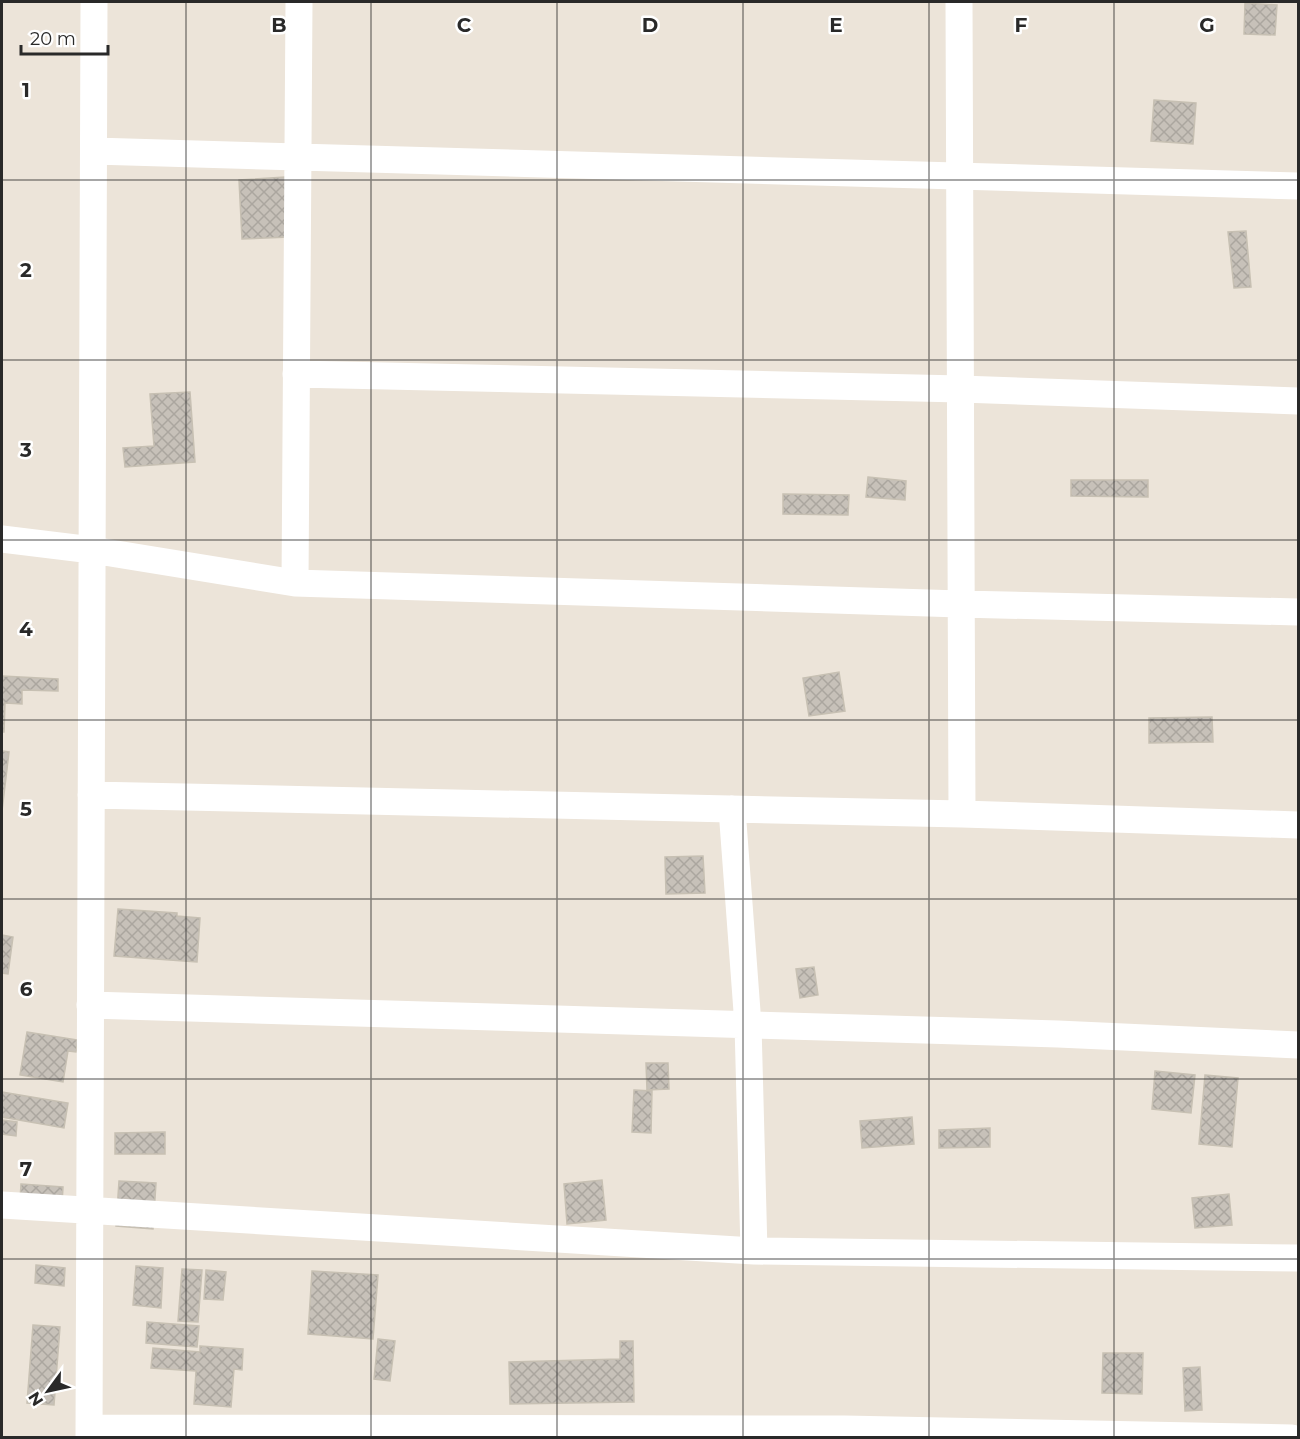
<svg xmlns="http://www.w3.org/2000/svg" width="1300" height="1439" font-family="Montserrat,sans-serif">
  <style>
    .building { fill: url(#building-cross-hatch); stroke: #c7c0b3; stroke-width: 1.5 }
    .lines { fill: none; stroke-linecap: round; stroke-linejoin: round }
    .street { stroke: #fff; stroke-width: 27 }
    .grid { fill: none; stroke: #292929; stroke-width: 1.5; stroke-opacity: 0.55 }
    .grid-label { font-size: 20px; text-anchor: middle; font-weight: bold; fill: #292929; stroke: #fff; stroke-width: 5; stroke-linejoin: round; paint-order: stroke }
  </style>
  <defs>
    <pattern id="building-cross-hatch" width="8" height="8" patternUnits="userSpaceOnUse" patternTransform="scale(1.5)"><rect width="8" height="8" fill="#c7c1b9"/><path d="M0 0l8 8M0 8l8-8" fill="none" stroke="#aba69f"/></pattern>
  </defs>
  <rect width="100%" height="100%" fill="#ece4d9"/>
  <path class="building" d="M 1245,3 L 1277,5 L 1275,35 L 1244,34 Z
    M 1154,100 L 1196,103 L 1193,144 L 1151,141 Z
    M 285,177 L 289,237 L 242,239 L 239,180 Z
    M 1246,231 L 1251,287 L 1234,288 L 1228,232 Z
    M 190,392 L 195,462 L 125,467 L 123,448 L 154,446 L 150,394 Z
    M 868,477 L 906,481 L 905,500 L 866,497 Z
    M 1071,480 L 1148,480 L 1148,497 L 1071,496 Z
    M 783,494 L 849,495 L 848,515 L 783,514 Z
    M 839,672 L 845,711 L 809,716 L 803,678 Z
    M 2,676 L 58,679 L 58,691 L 22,690 L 22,704 L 5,703 L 4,732 L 2,732 Z
    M 1212,717 L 1213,742 L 1149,743 L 1149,718 Z
    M 2,751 L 9,752 L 2,811 Z
    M 703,856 L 705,893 L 666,894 L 665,857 Z
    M 118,909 L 177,913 L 177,916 L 200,918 L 197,962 L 114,956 Z
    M 2,935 L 13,937 L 8,974 L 2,973 Z
    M 814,967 L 818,995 L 800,998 L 796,969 Z
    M 27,1032 L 78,1040 L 76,1052 L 68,1051 L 63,1082 L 20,1075 Z
    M 646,1063 L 668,1063 L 669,1089 L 647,1090 Z
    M 1155,1071 L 1195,1075 L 1191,1113 L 1152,1109 Z
    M 1205,1075 L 1238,1078 L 1232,1147 L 1199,1144 Z
    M 634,1090 L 652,1091 L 651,1133 L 632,1132 Z
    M 2,1092 L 68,1103 L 64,1128 L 2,1117 Z
    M 912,1117 L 914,1144 L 862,1148 L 860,1121 Z
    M 2,1120 L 17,1122 L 16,1136 L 2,1134 Z
    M 990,1128 L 990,1147 L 939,1148 L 939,1130 Z
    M 165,1132 L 165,1154 L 115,1154 L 115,1133 Z
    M 602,1180 L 606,1220 L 567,1224 L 564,1184 Z
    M 119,1181 L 156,1183 L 153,1229 L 116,1226 Z
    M 21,1184 L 63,1187 L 62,1204 L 20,1201 Z
    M 1229,1194 L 1232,1225 L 1195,1228 L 1192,1198 Z
    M 36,1265 L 65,1268 L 64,1286 L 35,1283 Z
    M 136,1266 L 163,1268 L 161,1308 L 133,1305 Z
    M 182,1269 L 202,1270 L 198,1322 L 178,1321 Z
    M 206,1270 L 226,1272 L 223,1300 L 204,1299 Z
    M 312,1271 L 378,1275 L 373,1339 L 308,1334 Z
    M 147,1322 L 199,1326 L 197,1347 L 146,1343 Z
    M 33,1325 L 60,1327 L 54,1405 L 27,1403 Z
    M 378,1339 L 395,1341 L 390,1381 L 374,1379 Z
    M 620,1341 L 633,1341 L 634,1402 L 510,1404 L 509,1362 L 620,1359 Z
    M 200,1346 L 243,1349 L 242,1370 L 234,1369 L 231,1407 L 194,1404 L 196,1371 L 151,1368 L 153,1348 L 200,1352 Z
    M 1103,1353 L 1143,1353 L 1142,1394 L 1102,1393 Z
    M 1200,1367 L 1202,1410 L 1185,1411 L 1183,1368 Z"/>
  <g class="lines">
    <path class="street" d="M 959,2 L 962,814
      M 94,151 L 1298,186
      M 296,374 L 961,389 L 1298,401
      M 2,539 L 92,550 L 295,583 L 960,604 L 1298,612
      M 295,583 L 299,2
      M 91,795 L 962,814 L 1298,825
      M 732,809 L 748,1025 L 754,1251
      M 90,1005 L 1058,1034 L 1298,1045
      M 2,1205 L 754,1251 L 1298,1258
      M 89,1428 L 845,1429 L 1292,1438
      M 89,1438 L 94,2"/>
  </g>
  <path class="grid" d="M 186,2 L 186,1438M 371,2 L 371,1438M 557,2 L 557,1438M 743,2 L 743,1438M 929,2 L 929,1438M 1114,2 L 1114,1438M 2,180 L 1298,180M 2,360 L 1298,360M 2,540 L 1298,540M 2,720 L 1298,720M 2,899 L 1298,899M 2,1079 L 1298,1079M 2,1259 L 1298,1259"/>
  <g class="grid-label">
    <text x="279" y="32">B</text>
    <text x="464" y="32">C</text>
    <text x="650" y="32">D</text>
    <text x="836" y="32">E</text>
    <text x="1021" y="32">F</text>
    <text x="1207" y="32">G</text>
    <text x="26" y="97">1</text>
    <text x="26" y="277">2</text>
    <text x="26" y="457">3</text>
    <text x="26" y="636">4</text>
    <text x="26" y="816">5</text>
    <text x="26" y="996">6</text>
    <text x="26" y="1176">7</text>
  </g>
  <rect width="1300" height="1439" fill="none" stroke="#292929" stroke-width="6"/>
  <g transform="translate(48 1391) rotate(237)" stroke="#ffffff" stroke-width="4.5" paint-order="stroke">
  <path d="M0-4.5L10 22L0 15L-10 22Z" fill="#292929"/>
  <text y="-9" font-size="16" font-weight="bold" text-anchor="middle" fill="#292929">N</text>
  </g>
  <path d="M21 45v9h87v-9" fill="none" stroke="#292929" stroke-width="3"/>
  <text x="30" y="45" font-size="18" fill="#292929" stroke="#ffffff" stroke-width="4.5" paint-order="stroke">20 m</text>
</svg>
